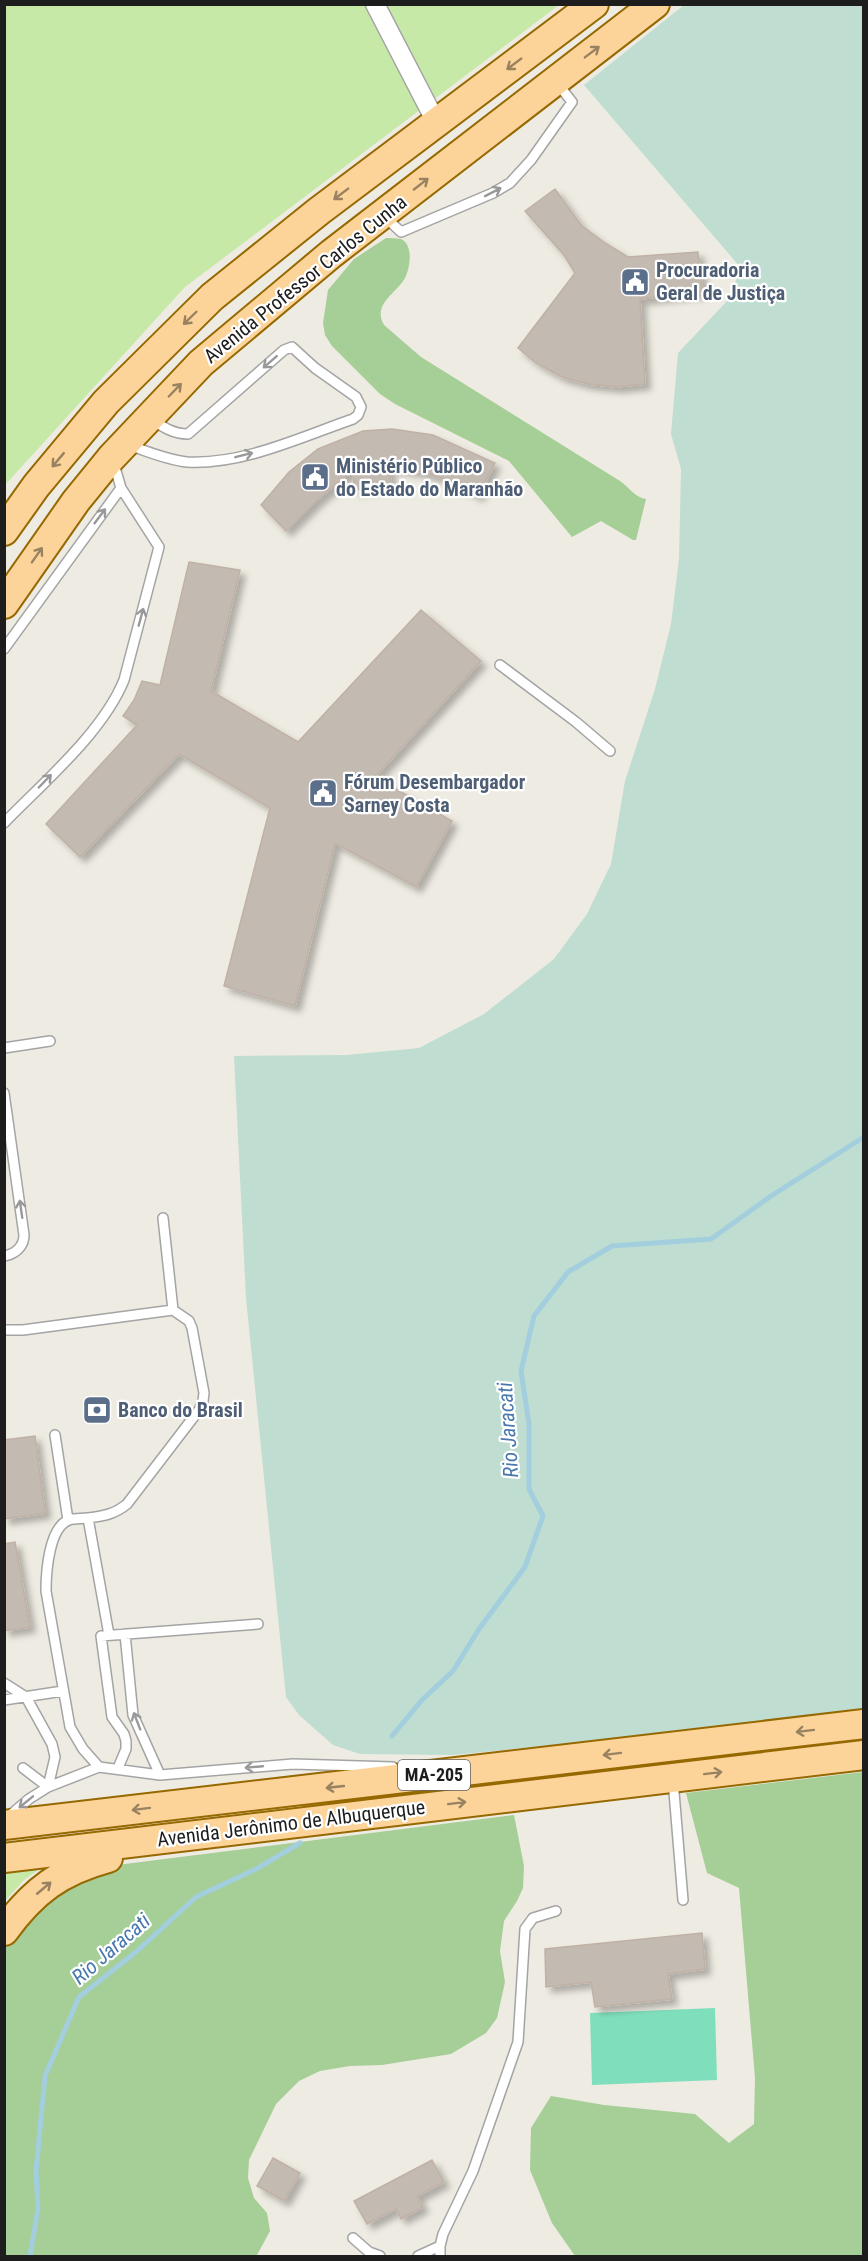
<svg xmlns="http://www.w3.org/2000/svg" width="868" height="2261" font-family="'Roboto Condensed',sans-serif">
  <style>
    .grass { fill: #c6e9a7 }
    .forest { fill: #a6ce97 }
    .wetland { fill: #bfddd0 }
    .pitch { fill: #7fdfbc }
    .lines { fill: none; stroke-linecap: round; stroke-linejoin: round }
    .stream { stroke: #a2cedd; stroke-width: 5 }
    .building { fill: #c3bab2; stroke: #c0b1a5; stroke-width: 1.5; filter: url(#shadow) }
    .lane-casing { stroke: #a4a4a4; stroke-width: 12 }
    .street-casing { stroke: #a4a4a4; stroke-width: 21 }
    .primary-casing { stroke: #966800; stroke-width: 32 }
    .lane { stroke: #fff; stroke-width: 9 }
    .street { stroke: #fff; stroke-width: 18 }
    .primary { stroke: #fcd499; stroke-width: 28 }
    .oneway { stroke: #988261 }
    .oneway2 { stroke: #999 }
    .labels { text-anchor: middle; stroke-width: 4.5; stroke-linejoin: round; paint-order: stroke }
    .shield { fill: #fff; stroke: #616161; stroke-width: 1.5 }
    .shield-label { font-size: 18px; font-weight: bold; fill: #1d1d1d }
    .service-label { font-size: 20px; font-weight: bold; fill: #4e5e75; stroke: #fff; text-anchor: start }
    .street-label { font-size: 20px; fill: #1d1d1d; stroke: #fff }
    .water-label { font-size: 21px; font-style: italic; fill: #4978ad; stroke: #fff }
  </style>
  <defs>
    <filter id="shadow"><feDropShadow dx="5.5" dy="5.5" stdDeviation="3" flood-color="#0004"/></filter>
  </defs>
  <rect width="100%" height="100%" fill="#eeebe2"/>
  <path class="grass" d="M 5,5 L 559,5 L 185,287 L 5,485 Z
    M 4,1858 L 55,1858 L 24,1880 L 5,1901 Z"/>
  <path class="forest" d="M 386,238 C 390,238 397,238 401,239 C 414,245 410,268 405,278 C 396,294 372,304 384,325 L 421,357 L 620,481 C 629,487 634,497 646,499 L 636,540 L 633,540 L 601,521 L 572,537 L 509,461 L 395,404 L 380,394 L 332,346 L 325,335 L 323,323 L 328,290 L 354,259 Z
    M 863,1772 L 863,2256 L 575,2256 L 552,2223 L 530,2170 L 531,2128 L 551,2096 L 604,2105 L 695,2114 L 729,2143 L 754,2124 L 755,2078 L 739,1888 L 707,1873 L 686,1793 Z
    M 514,1815 L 524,1866 L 523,1888 L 517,1901 L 504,1921 L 500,1951 L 505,1982 L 497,2018 L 486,2033 L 451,2054 L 382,2065 L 350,2066 L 320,2071 L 299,2081 L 276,2104 L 249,2160 L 248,2178 L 254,2198 L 267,2213 L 270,2231 L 257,2255 L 255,2256 L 5,2256 L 5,1943 L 12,1931 L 93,1868 Z"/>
  <path class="wetland" d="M 684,5 L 863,5 L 863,1710 L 657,1735 L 453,1755 L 360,1754 L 333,1745 L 299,1715 L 286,1697 L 246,1298 L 234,1056 L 347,1055 L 419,1048 L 484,1014 L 554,959 L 587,914 L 611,864 L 625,781 L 655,689 L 671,624 L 679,559 L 681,469 L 671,434 L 678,353 L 728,300 L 741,268 L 584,85 Z"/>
  <path class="pitch" d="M 715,2008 L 717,2080 L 592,2085 L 590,2013 Z"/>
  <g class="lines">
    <path class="stream" d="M 392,1736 L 423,1699 L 453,1671 L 479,1629 L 525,1567 L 543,1516 L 529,1489 L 529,1424 L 521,1371 L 534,1316 L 568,1272 L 612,1246 L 711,1239 L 771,1196 L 864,1137
      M 30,2256 L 38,2209 L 36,2171 L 45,2076 L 79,1997 L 136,1952 L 196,1897 L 258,1868 L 300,1843"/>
  </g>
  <path class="building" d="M 555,189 L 581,225 L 605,243 L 628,257 L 698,252 L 703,292 L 640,299 L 645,384 L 616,387 L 588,384 L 562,377 L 536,363 L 518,348 L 575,273 L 564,255 L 525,211 Z
    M 392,429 L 433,435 L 495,463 L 478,496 L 453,482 L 422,472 L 389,467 L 391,483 L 355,490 L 352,471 L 316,501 L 286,531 L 261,505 L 289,472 L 318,449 L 363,431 Z
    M 189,562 L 240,570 L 211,691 L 298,742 L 421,610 L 481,661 L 375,777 L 452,821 L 416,887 L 335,843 L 295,1006 L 224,986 L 270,808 L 179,754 L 80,857 L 46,824 L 137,725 L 123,716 L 134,700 L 142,681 L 160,685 Z
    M 35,1436 L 45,1513 L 4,1519 L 4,1440 Z
    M 15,1542 L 30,1627 L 4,1631 L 4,1544 Z
    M 702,1933 L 705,1969 L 668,1974 L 672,1999 L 595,2007 L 591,1982 L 546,1987 L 545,1949 Z
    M 273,2158 L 300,2173 L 284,2201 L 257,2186 Z
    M 432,2160 L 444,2182 L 417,2196 L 423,2207 L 401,2219 L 396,2209 L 367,2224 L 354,2201 Z"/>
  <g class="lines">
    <g class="lane-casing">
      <path id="lane" d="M 384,216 L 401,232 L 493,193 L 510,183 L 531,160 L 572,102 L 558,84
        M 128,445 C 147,451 167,460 187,462 C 243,465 301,437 353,419 L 358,415 L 361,407 L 356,397 L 315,368 L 292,347 L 284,350 L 188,434 C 173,434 163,427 151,419
        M 4,649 L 121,488
        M 500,665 L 576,722 L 610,751
        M 4,823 C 44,782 103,732 124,680 L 159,547 L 121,488 L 114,464
        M 4,1048 L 50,1041
        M 4,1093 L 24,1235 C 24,1246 16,1254 4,1256
        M 163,1218 L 173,1310
        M 4,1330 L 23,1330 L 173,1310 L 189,1321 L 192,1328 L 204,1393 L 203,1401 L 199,1410 L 127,1504 C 115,1514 104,1516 88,1518 L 109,1635
        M 55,1435 L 68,1520
        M 88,1518 C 82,1519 75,1518 69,1520 C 49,1527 46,1572 46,1591 L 70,1727 L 83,1749 L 99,1767
        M 125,1634 L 133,1715 L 160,1775
        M 4,1683 L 26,1697 L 52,1744 L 55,1757 L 48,1787 L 23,1768
        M 4,1700 L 63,1691
        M 118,1768 L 126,1749 L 126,1741 L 124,1734 L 112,1717 L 101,1636 L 258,1624
        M 673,1780 L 683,1900
        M 8,1817 L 29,1799 L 48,1787 L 99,1767 L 160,1775 L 293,1764 L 393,1767
        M 353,2238 L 369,2252 L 380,2256
        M 418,2256 L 440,2246
        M 440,2256 L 440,2246 L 443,2234 L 473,2171 L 518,2042 L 525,1929 L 533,1918 L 556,1911"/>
    </g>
    <g class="street-casing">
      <path id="street" d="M 375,4 L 436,122"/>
    </g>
    <g class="primary-casing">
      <path id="primary" d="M 4,531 L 36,486 L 106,402 L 212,297 L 319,211 L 594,4
        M 4,604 L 76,501 L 111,458 L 201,363 L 331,254 L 655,4
        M 4,1825 L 864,1724
        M 4,1858 L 864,1755
        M 4,1931 C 33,1891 60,1871 108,1858"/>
    </g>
    <use href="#lane" class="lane"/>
    <use href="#street" class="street"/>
    <use href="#primary" class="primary"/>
  </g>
  <defs><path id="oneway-shaft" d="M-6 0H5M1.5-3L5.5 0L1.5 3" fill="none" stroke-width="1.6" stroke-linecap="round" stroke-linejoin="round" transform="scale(1.5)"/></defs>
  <g class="oneway">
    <use href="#oneway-shaft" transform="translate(592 52) rotate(-37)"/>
    <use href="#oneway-shaft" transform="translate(514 64) rotate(143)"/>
    <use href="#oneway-shaft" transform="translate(421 184) rotate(-38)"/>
    <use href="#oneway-shaft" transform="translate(341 194) rotate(143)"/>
    <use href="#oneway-shaft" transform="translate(190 318) rotate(136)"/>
    <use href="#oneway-shaft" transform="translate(175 390) rotate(-46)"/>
    <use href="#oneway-shaft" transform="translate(58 460) rotate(130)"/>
    <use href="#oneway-shaft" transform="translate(37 555) rotate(-55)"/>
    <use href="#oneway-shaft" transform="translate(805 1731) rotate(173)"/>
    <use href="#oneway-shaft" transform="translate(612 1754) rotate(173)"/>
    <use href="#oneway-shaft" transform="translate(713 1773) rotate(-7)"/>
    <use href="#oneway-shaft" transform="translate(335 1787) rotate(174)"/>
    <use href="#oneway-shaft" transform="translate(457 1803) rotate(-7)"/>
    <use href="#oneway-shaft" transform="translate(141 1809) rotate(173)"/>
    <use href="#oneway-shaft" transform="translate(44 1888) rotate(-40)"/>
  </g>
  <g class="oneway2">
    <use href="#oneway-shaft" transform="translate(493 192) rotate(-27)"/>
    <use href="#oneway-shaft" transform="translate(270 362) rotate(139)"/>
    <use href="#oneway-shaft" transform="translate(244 455) rotate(-14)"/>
    <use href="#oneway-shaft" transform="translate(100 516) rotate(-53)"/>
    <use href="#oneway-shaft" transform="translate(141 617) rotate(-75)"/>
    <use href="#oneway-shaft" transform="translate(45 781) rotate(-46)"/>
    <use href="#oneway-shaft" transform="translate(21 1209) rotate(-98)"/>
    <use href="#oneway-shaft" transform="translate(137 1721) rotate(-111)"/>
    <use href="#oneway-shaft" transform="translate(254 1767) rotate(175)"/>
    <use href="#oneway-shaft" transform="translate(26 1802) rotate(141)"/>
  </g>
  <defs>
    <g id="civic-square" transform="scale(1.5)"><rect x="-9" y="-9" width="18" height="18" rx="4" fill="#5c6f8a" stroke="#fff"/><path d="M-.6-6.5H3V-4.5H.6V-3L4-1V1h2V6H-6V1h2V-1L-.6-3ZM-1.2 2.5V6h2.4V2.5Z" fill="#fff"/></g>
    <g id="bank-square" transform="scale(1.5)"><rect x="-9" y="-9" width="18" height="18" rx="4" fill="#5c6f8a" stroke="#fff"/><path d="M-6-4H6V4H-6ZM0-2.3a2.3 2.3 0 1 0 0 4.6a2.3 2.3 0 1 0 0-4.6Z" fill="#fff"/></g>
  </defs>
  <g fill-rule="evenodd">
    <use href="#civic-square" x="635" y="282"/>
    <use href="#civic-square" x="315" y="477"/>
    <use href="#civic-square" x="323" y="793"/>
    <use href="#bank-square" x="97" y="1410"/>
  </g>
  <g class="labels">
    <rect class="shield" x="398" y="1760" width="72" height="30" rx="4.5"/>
    <g class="shield-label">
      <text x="434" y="1781">MA-205</text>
    </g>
    <g class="service-label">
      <text x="656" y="277">Procuradoria<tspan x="656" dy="23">Geral de Justiça</tspan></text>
      <text x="336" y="473">Ministério Público<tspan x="336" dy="23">do Estado do Maranhão</tspan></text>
      <text x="344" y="789">Fórum Desembargador<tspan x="344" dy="23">Sarney Costa</tspan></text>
      <text x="118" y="1417">Banco do Brasil</text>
    </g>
    <g class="street-label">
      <text transform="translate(305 279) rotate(-39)" y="7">Avenida Professor Carlos Cunha</text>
      <text transform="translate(291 1823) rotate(-7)" y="7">Avenida Jerônimo de Albuquerque</text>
    </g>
    <g class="water-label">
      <text transform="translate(508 1430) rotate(-94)" y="7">Rio Jaracati</text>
      <text transform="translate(111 1949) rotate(-41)" y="7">Rio Jaracati</text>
    </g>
  </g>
  <rect width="868" height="2261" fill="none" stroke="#1d1d1d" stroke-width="12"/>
</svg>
